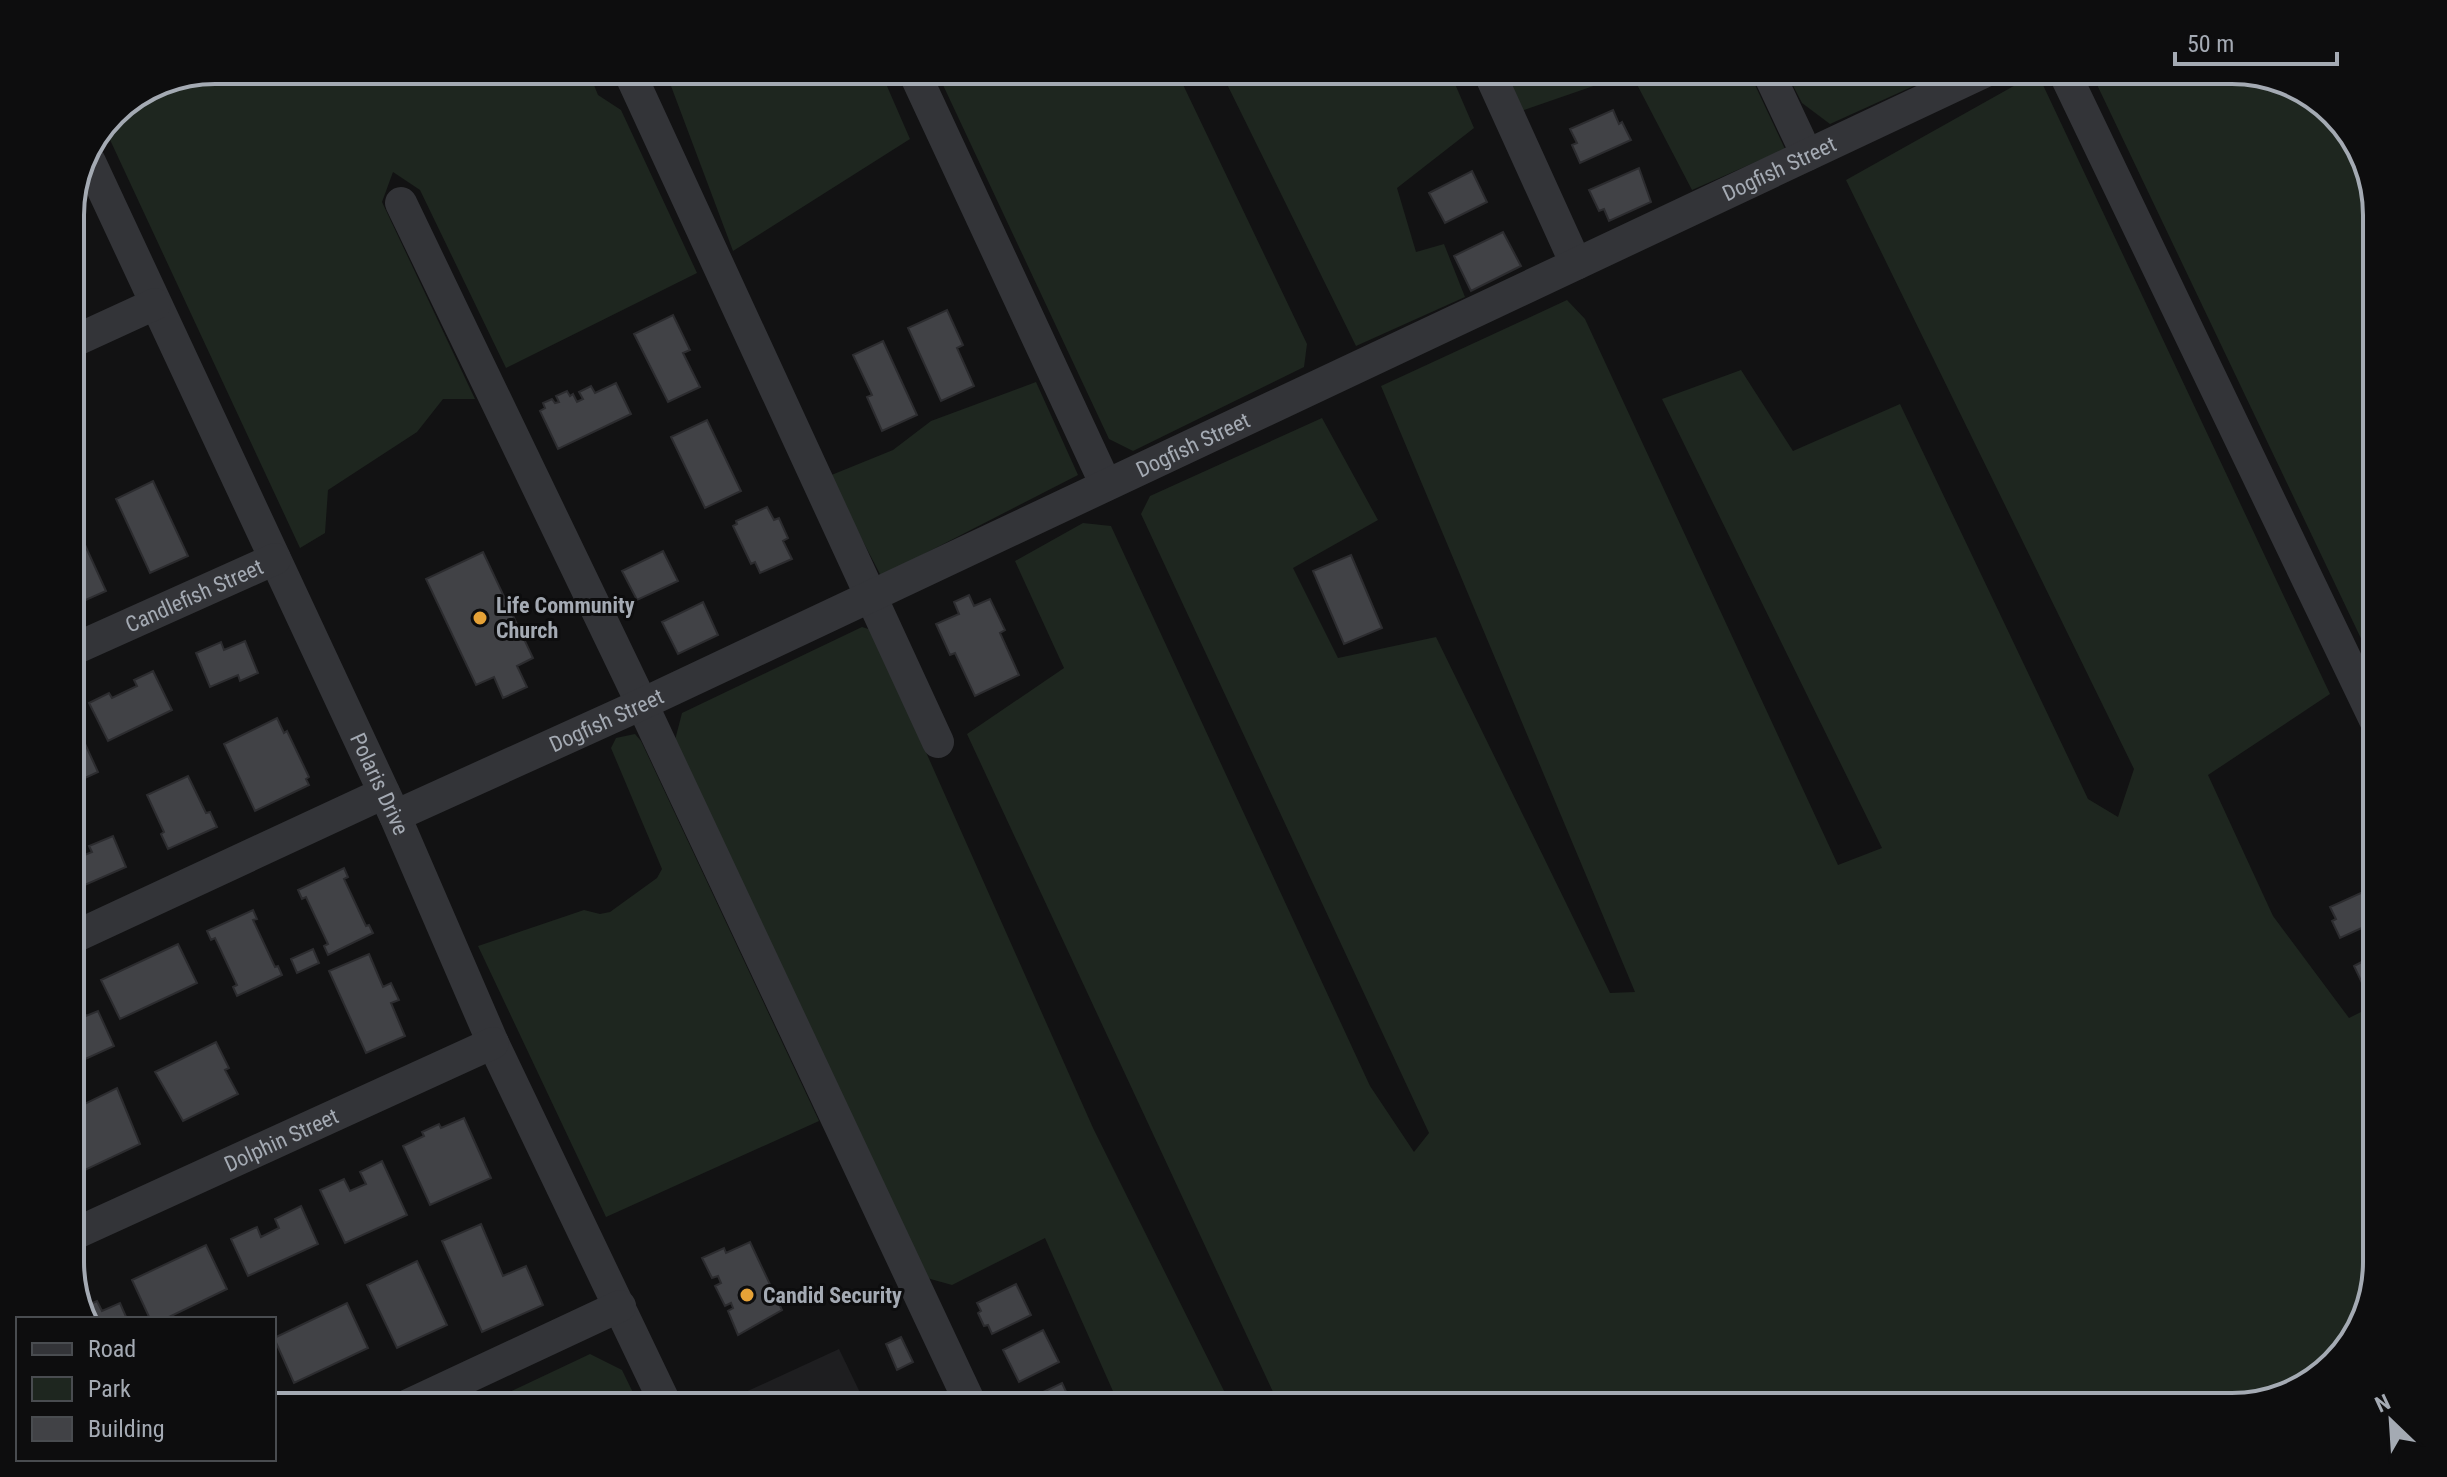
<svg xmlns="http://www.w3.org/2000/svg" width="2447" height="1477" font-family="'Roboto Condensed',sans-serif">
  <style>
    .built { fill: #1e1e20 }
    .green { fill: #1e261f }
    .building { fill: #414246; stroke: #2c2c2f; stroke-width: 2 }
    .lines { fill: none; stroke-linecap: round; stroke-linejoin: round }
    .minor { stroke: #333438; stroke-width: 32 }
    .poi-dot { fill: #e6a237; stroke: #0d0d0e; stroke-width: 3 }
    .labels { text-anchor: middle; stroke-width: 6; stroke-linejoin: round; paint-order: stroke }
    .street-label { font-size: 22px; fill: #a4aab3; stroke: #0d0d0e }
    .poi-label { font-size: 22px; font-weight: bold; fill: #a4aab3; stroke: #0d0d0e; text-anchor: start }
    .rim { fill: none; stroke: #a4aab3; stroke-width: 4 }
  </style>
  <rect width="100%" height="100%" fill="#121213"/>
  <path class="built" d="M 839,1349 L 867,1407 L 713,1407 Z"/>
  <path class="green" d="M 215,70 L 588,70 L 598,95 L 621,110 L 697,273 L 506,368 L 420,190 L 393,172 L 382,202 L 475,399 L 443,399 L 417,432 L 328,490 L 325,533 L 300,548 L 105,129 C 124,87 174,78 215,70 Z
    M 665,70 L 880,70 L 910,139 L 733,251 Z
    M 936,70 L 1176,70 L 1307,344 L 1304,367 L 1133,451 L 1109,439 Z
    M 1220,70 L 1449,70 L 1474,128 L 1397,188 L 1416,252 L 1444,244 L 1465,297 L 1356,346 Z
    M 1503,70 L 1748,70 L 1785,149 L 1692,190 L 1631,73 L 1521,111 Z
    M 1785,70 L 1949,70 L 1830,124 L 1802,103 Z
    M 2090,70 L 2232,70 L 2305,90 L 2357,142 L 2377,206 L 2377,672 Z
    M 2028,78 L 2043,85 L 2330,694 L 2208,775 L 2273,916 L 2349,1018 L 2377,1004 L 2377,1263 L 2357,1335 L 2304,1388 L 2233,1407 L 1280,1407 L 967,734 L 1064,668 L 1015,561 L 1083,523 L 1111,526 L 1370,1086 L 1414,1152 L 1429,1133 L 1141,514 L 1150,496 L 1322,418 L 1378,520 L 1293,568 L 1338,658 L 1436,637 L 1610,993 L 1635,992 L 1381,386 L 1567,300 L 1585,319 L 1838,865 L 1882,848 L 1662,399 L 1741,370 L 1793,451 L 1900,404 L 2088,799 L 2118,817 L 2134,769 L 1846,180 Z
    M 1036,382 L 1078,475 L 881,576 L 829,476 L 893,450 L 931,421 Z
    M 862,627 L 881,633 L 925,750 L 1093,1128 L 1232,1407 L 1120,1407 L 1045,1238 L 952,1285 L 927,1278 L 674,744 L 682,713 Z
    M 635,734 L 641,741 L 819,1121 L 606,1217 L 478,946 L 584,910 L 600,914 L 610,912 L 657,878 L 662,869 L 611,748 L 616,738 Z
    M 590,1354 L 622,1370 L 640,1407 L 478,1407 Z"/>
  <path class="building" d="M 1613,110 L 1619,124 L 1622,122 L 1631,140 L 1580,163 L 1572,145 L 1577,143 L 1570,129 Z
    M 1639,168 L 1651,202 L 1609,221 L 1604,209 L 1599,211 L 1589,190 Z
    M 1472,171 L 1487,202 L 1445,223 L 1429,193 Z
    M 1503,232 L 1521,266 L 1471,291 L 1454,256 Z
    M 947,310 L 963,345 L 957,348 L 974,386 L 941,401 L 908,328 Z
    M 673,315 L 690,350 L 683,353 L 700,387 L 668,402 L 634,334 Z
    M 883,341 L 917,415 L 882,431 L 867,397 L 872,395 L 853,355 Z
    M 616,383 L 631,414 L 558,449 L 540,411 L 545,408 L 543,403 L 552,399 L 555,403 L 559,402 L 556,396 L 567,391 L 570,396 L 573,394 L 577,402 L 583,399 L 579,392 L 591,386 L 595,393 Z
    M 707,420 L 741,491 L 705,508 L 671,437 Z
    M 153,481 L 188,556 L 150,573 L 116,499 Z
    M 767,507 L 774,520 L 779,518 L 788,538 L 783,541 L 792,559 L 760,573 L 755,562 L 751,564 L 733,526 L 737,524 L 736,521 Z
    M 74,521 L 106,591 L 70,607 L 70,523 Z
    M 663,551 L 678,581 L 637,600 L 622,571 Z
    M 483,552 L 533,658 L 517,666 L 527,687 L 503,698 L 494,677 L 476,685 L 426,579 Z
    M 1351,555 L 1382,628 L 1344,644 L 1313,571 Z
    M 969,595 L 974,606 L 990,599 L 1005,630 L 1000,633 L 1019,675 L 975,696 L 955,653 L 950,655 L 936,624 L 959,614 L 954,602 Z
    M 703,602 L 718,635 L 678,654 L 662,622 Z
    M 245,641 L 258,673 L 240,681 L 238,675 L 210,687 L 196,653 L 221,642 L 224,650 Z
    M 153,671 L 172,710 L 108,741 L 89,703 L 109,693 L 112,698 L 137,686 L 134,680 Z
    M 277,718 L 284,733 L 287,731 L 309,777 L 306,779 L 309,785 L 255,811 L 224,744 Z
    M 80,733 L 98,772 L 70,785 L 70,737 Z
    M 188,776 L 206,813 L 210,812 L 217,827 L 168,849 L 161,834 L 164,832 L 147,795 Z
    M 70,835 L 80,857 L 92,852 L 89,846 L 113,836 L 126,867 L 71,891 Z
    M 344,868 L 348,877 L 344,879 L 366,926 L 369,925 L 373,933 L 328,955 L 324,946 L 328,944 L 306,897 L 302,899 L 298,890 Z
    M 2374,887 L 2377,894 L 2377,921 L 2340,938 L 2332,921 L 2336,919 L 2330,907 Z
    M 253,910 L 257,919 L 253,920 L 275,967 L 278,966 L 282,975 L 237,996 L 233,987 L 237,985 L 215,938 L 211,940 L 207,931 Z
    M 178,944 L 197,983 L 120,1019 L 101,980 Z
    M 313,949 L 319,963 L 297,973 L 291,959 Z
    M 369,954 L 383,987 L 391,983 L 399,1000 L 391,1003 L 405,1036 L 366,1053 L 329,971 Z
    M 2377,954 L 2377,992 L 2373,994 L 2368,985 L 2364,987 L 2354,966 Z
    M 84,1011 L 86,1016 L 98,1011 L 114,1046 L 70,1066 L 70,1017 Z
    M 216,1042 L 229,1068 L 225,1070 L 238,1094 L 183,1121 L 155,1072 Z
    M 117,1088 L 140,1144 L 85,1170 L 72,1143 L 70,1144 L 70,1111 Z
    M 464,1118 L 491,1178 L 430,1205 L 403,1146 L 424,1136 L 422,1132 L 439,1124 L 441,1128 Z
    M 382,1161 L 407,1215 L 345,1243 L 320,1190 L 344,1179 L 350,1191 L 366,1184 L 360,1172 Z
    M 301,1206 L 318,1244 L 248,1276 L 231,1239 L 257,1227 L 261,1237 L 279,1228 L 275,1219 Z
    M 481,1224 L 503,1276 L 526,1266 L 543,1305 L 482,1332 L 442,1241 Z
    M 750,1242 L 782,1310 L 738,1335 L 728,1311 L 733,1308 L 731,1303 L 725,1306 L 715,1286 L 721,1283 L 718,1276 L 712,1278 L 702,1258 L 724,1248 L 726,1253 Z
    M 206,1245 L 227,1289 L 165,1319 L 150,1319 L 132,1280 Z
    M 417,1261 L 447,1325 L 397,1348 L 367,1285 Z
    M 1016,1284 L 1031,1315 L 992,1334 L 988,1325 L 984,1326 L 978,1313 L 981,1311 L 977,1303 Z
    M 97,1301 L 102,1311 L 120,1303 L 127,1319 L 85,1319 L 81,1308 Z
    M 347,1303 L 368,1348 L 294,1383 L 274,1338 Z
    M 1043,1330 L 1059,1362 L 1019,1382 L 1003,1350 Z
    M 901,1337 L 913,1362 L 897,1370 L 886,1344 Z
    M 1062,1383 L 1073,1407 L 1024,1407 L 1022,1402 Z
    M 835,1394 L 841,1407 L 806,1407 Z"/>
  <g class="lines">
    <g class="minor">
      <path d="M 913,70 L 1106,485"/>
      <path d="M 1488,70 L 1576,264"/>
      <path d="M 1767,70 L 1807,155"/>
      <path d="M 2063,70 L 2377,724"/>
      <path d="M 632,78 L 938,742"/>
      <path id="s1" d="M 90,162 L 395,816 L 493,1043 L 667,1407"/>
      <path d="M 401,203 L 642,704 L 972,1407"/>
      <path d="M 70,343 L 155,304"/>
      <path id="s2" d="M 70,651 L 275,559"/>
      <path id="s3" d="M 395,816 L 642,704 L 1988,70"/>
      <path d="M 70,939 L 384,793"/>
      <path id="s4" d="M 70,1236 L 493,1043"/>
      <path d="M 404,1407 L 620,1306"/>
    </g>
  </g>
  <g class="poi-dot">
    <circle cx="480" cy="618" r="8"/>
    <circle cx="747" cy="1295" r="8"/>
  </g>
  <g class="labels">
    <g class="street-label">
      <text dy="8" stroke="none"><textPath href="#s3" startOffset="1528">Dogfish Street</textPath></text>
      <text dy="8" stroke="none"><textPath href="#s3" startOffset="880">Dogfish Street</textPath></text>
      <text dy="8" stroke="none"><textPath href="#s2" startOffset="136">Candlefish Street</textPath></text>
      <text dy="8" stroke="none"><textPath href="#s3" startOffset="232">Dogfish Street</textPath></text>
      <text dy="8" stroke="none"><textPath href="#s1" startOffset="686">Polaris Drive</textPath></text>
      <text dy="8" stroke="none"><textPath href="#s4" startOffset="232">Dolphin Street</textPath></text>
    </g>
    <g class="poi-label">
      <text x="496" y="613">Life Community<tspan x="496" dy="25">Church</tspan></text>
      <text x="763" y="1303">Candid Security</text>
    </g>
  </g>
  <path d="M0 0H2447V1477H0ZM215 84H2232A131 131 0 0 1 2363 215V1262A131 131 0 0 1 2232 1393H215A131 131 0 0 1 84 1262V215A131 131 0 0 1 215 84Z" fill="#0d0d0e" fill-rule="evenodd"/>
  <path class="rim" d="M215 84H2232A131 131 0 0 1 2363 215V1262A131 131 0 0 1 2232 1393H215A131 131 0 0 1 84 1262V215A131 131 0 0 1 215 84Z"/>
  <rect x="16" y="1317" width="260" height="144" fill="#0d0d0e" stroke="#494c50" stroke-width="2"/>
  <rect x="32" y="1343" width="40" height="12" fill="#333438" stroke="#494c50" stroke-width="2"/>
  <text x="88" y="1357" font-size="24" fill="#a4aab3">Road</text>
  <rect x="32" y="1377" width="40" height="24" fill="#1e261f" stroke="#494c50" stroke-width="2"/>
  <text x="88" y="1397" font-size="24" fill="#a4aab3">Park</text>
  <rect x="32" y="1417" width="40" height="24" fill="#414246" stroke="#494c50" stroke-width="2"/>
  <text x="88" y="1437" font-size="24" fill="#a4aab3">Building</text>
  <g transform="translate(2391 1421) rotate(335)" stroke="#0d0d0e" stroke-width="6" paint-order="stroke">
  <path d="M0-6L14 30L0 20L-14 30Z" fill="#a4aab3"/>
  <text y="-12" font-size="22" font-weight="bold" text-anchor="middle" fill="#a4aab3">N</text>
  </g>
  <path d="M2175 52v12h162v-12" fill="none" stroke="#a4aab3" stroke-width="4"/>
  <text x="2187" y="52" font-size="24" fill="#a4aab3" stroke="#0d0d0e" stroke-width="6" paint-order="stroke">50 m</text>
</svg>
